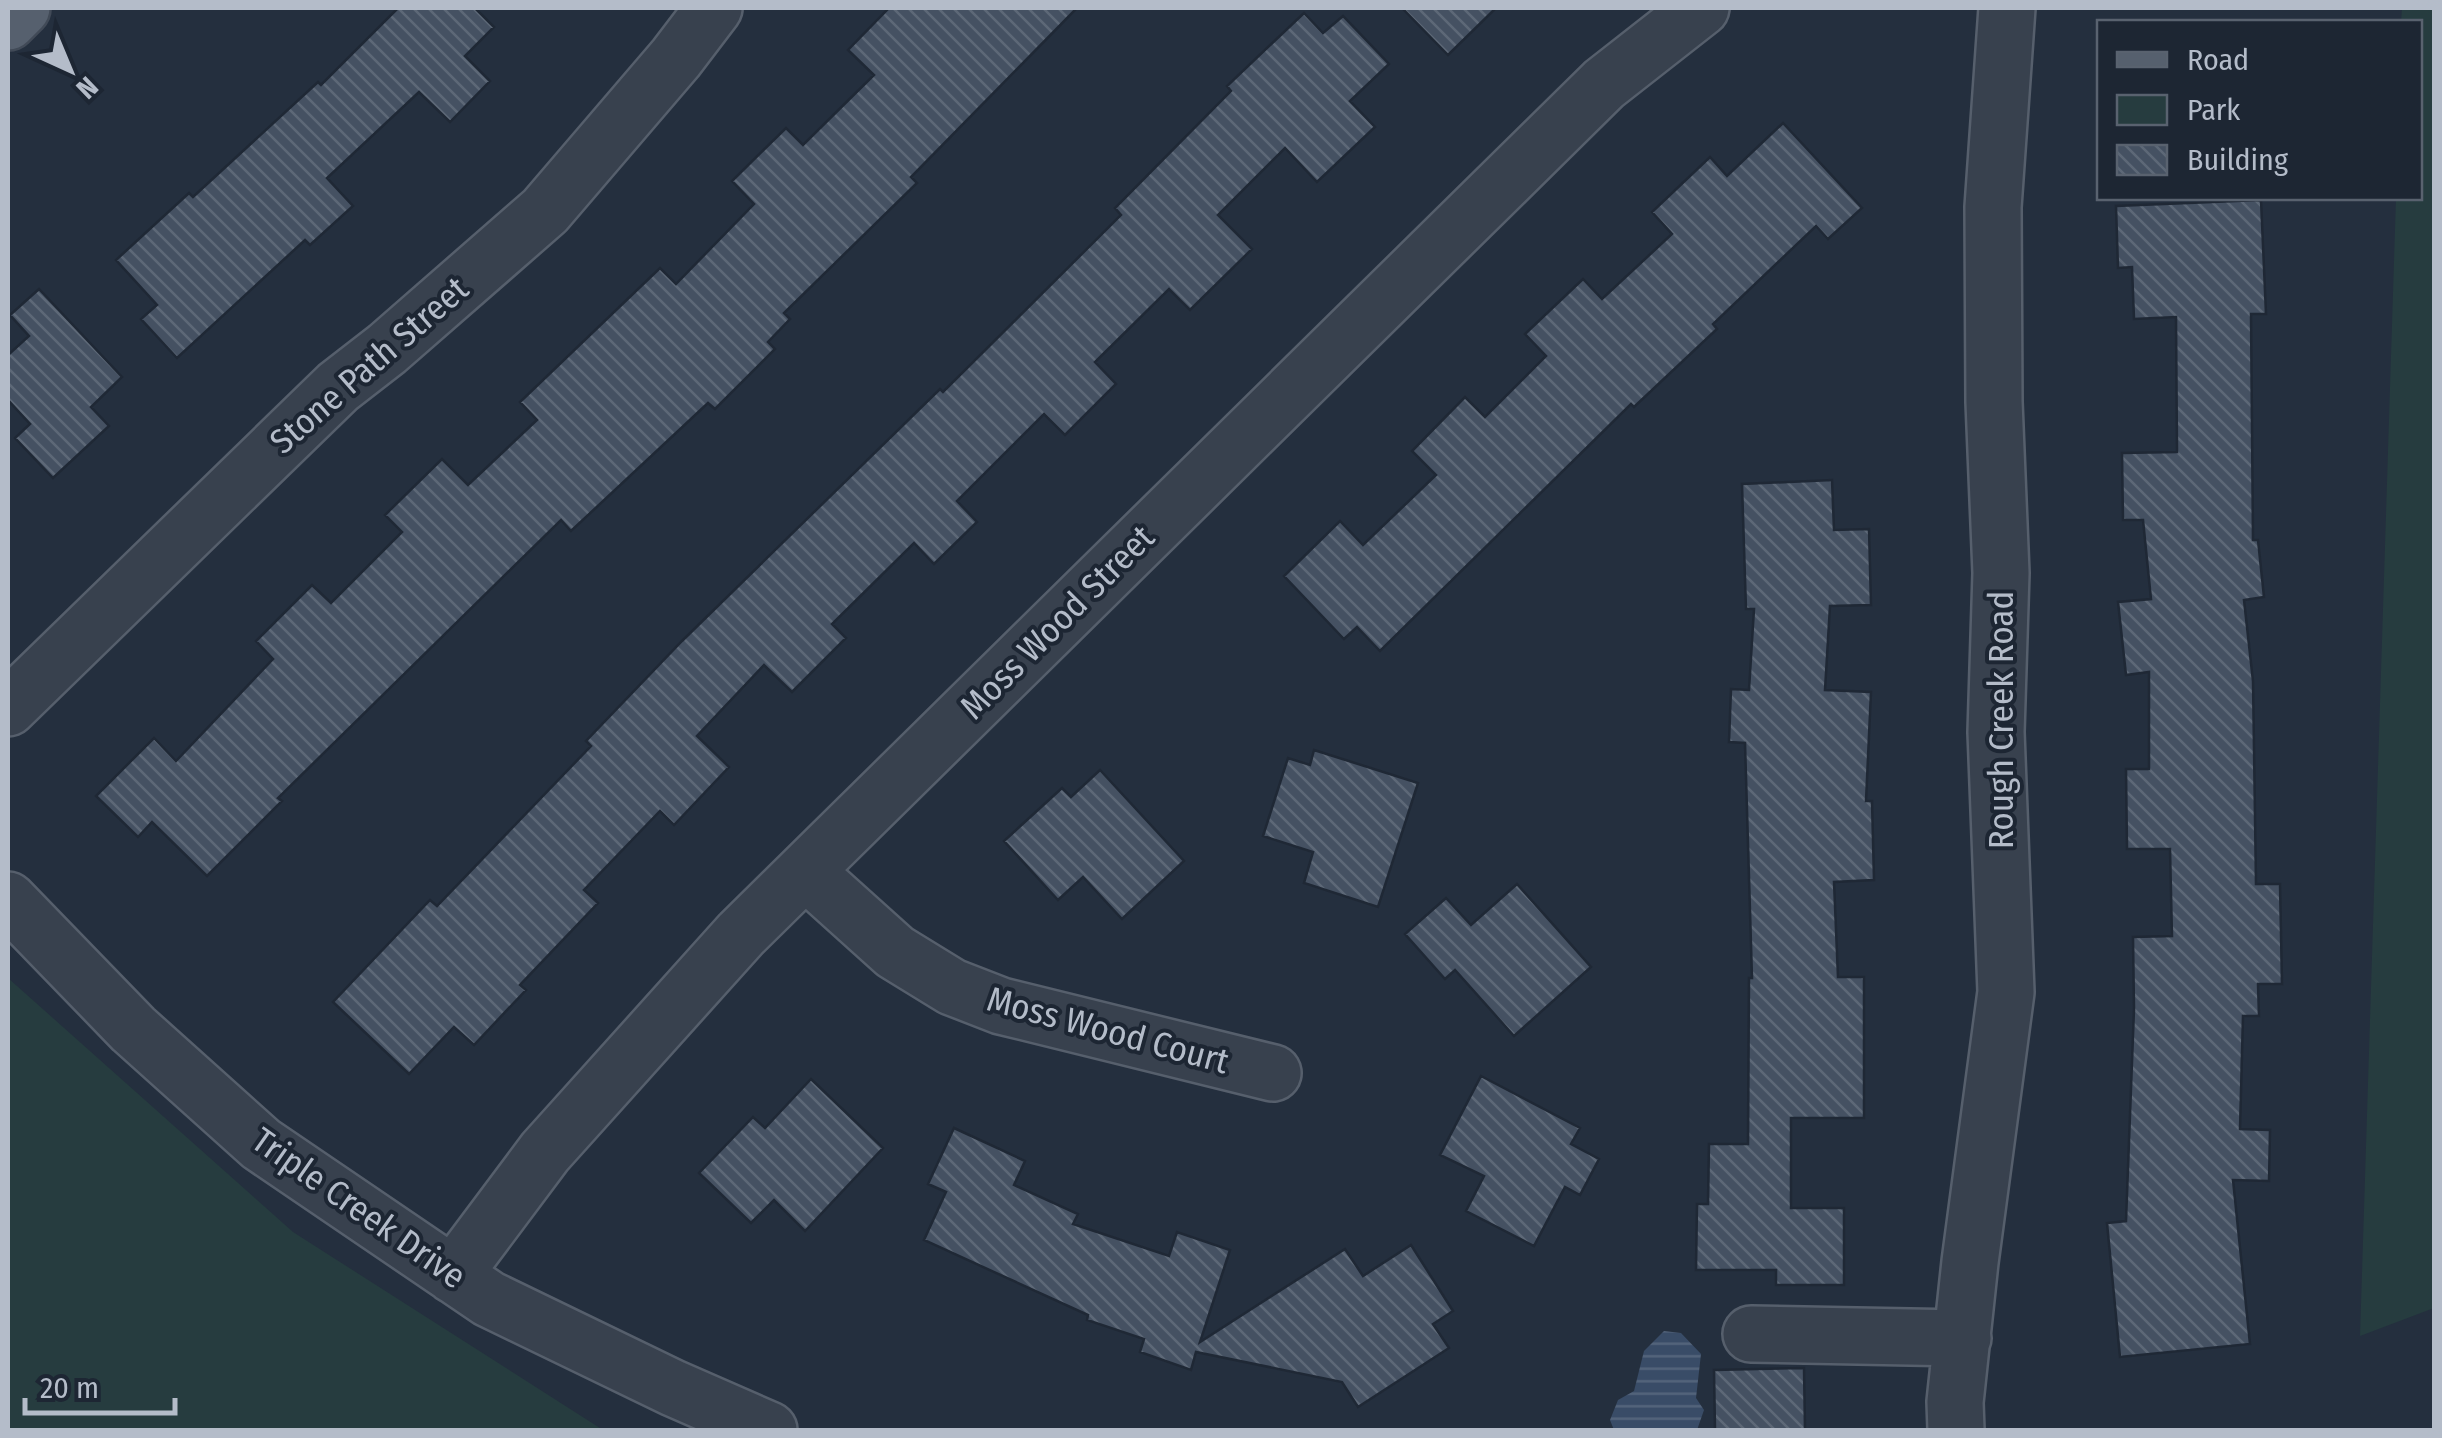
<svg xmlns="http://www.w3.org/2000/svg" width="2442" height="1438" font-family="'Fira Sans Condensed',sans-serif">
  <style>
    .green { fill: #263c3f }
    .water { fill: url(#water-rules) }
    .building { fill: url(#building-back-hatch); stroke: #1f2835; stroke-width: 2.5 }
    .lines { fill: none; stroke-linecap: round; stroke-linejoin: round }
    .minor-casing { stroke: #565f6c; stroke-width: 60 }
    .major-casing { stroke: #414a57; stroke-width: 60 }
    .minor { stroke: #38414e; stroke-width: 55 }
    .major { stroke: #56606e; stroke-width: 55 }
    .labels { text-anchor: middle; stroke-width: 8; stroke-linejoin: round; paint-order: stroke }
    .street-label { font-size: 35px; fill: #b4bcc9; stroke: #1d2633 }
  </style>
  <defs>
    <pattern id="water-rules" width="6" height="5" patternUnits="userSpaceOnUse" patternTransform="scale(2.5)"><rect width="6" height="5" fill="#394c67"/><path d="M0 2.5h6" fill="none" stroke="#53647b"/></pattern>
    <pattern id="building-back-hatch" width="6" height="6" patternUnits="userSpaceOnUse" patternTransform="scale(2.5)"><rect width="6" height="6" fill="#455162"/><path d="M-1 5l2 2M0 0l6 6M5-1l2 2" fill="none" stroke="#5d6877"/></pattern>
  </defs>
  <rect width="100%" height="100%" fill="#242f3e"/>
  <path class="green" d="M 2402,8 L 2434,8 L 2434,1308 L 2360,1336 L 2396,198 L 2420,198 L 2420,22 L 2401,22 Z
    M 8,978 L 293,1232 L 603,1430 L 8,1430 Z"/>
  <path class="water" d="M 1664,1331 L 1681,1333 L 1701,1354 L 1696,1398 L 1704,1410 L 1697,1430 L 1614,1430 L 1610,1420 L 1618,1400 L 1634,1391 L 1644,1351 Z"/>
  <path class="building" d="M 398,8 L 475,8 L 494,27 L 465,56 L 490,81 L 450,122 L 419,92 L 327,178 L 353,206 L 310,245 L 305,240 L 177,358 L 141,319 L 157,305 L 116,260 L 189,193 L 193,197 L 318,82 L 321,85 Z
    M 889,8 L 1077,8 L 911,177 L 917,183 L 784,313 L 790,319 L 768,342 L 775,349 L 715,409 L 708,403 L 571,531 L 561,520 L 278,798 L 282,801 L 207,876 L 152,822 L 138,837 L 96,796 L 154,738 L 176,761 L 273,659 L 256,641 L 312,585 L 331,603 L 402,532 L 385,515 L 442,459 L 468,485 L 537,420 L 520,402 L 660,268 L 676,284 L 754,204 L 732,181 L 786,128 L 803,145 L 874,75 L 848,50 Z
    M 1402,8 L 1496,8 L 1448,55 Z
    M 1304,13 L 1323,33 L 1343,16 L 1389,64 L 1350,101 L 1375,127 L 1317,182 L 1285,148 L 1218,215 L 1252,249 L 1190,310 L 1169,289 L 1095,362 L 1116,384 L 1065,435 L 1044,414 L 957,501 L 977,522 L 934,564 L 914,543 L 832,624 L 846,638 L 792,692 L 764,665 L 697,736 L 729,767 L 674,825 L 660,811 L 584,890 L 598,903 L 520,985 L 526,990 L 474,1045 L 454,1027 L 409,1074 L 333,1002 L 430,900 L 437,906 L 591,746 L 586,741 L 682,641 L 940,389 L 943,392 L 1121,215 L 1115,208 L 1231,91 L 1227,86 Z
    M 1783,123 L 1862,208 L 1828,239 L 1816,226 L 1713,324 L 1717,329 L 1634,407 L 1631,404 L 1380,651 L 1357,627 L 1344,639 L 1284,576 L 1340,521 L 1363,545 L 1436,475 L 1412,451 L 1465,397 L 1485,417 L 1546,356 L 1525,334 L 1583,279 L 1602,299 L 1672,234 L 1652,212 L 1710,157 L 1727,176 Z
    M 2261,200 L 2266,314 L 2251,314 L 2253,540 L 2258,540 L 2264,597 L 2244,600 L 2253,681 L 2256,884 L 2280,884 L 2282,984 L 2258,984 L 2259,1016 L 2243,1016 L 2240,1129 L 2270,1130 L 2269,1181 L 2233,1180 L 2250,1344 L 2120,1357 L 2107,1223 L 2126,1221 L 2134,1009 L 2133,937 L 2172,936 L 2170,849 L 2127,849 L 2126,769 L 2149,769 L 2149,672 L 2126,675 L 2118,602 L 2151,599 L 2143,520 L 2123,520 L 2122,453 L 2177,452 L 2176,317 L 2134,319 L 2132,267 L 2118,268 L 2116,206 Z
    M 39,289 L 122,377 L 91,407 L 109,426 L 53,478 L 15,438 L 30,424 L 8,400 L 8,355 L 29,336 L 10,315 Z
    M 1832,480 L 1834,530 L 1869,529 L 1871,605 L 1830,606 L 1825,690 L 1871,692 L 1866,801 L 1872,801 L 1874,880 L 1834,882 L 1838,977 L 1864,977 L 1864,1118 L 1791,1118 L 1791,1208 L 1844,1208 L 1844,1285 L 1776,1285 L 1776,1270 L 1696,1270 L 1697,1204 L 1708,1204 L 1709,1144 L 1748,1144 L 1749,978 L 1752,978 L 1745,743 L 1729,742 L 1731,689 L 1749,690 L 1754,609 L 1746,609 L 1742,484 Z
    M 1314,750 L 1418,783 L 1378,907 L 1304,883 L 1313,852 L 1263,836 L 1288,758 L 1310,765 Z
    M 1100,770 L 1184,861 L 1122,919 L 1083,877 L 1058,900 L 1004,841 L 1062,788 L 1071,797 Z
    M 1517,884 L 1591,967 L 1514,1036 L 1455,970 L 1445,979 L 1405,934 L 1446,898 L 1471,925 Z
    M 1481,1076 L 1580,1128 L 1571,1144 L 1599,1159 L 1580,1195 L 1565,1187 L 1534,1246 L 1466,1211 L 1484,1176 L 1440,1155 Z
    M 811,1079 L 883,1148 L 805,1231 L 774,1200 L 751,1223 L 699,1173 L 753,1117 L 765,1128 Z
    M 954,1128 L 1025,1161 L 1014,1185 L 1078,1214 L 1073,1224 L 1169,1256 L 1177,1232 L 1230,1250 L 1200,1342 L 1345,1249 L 1363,1276 L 1411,1245 L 1453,1311 L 1433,1324 L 1449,1348 L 1358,1407 L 1342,1382 L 1196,1352 L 1191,1370 L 1140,1352 L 1144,1339 L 1087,1320 L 1088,1315 L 924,1240 L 946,1192 L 928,1184 Z
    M 1804,1368 L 1805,1430 L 1715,1430 L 1714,1370 Z"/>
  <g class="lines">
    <g class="minor-casing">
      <path id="minor" d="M 8,708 L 338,387 L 387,349 L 545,211 L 676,58 L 714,8
        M 805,871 L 895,952 L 952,987 L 1001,1006 L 1273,1073
        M 8,900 L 133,1029 L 261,1144 L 489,1299 L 673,1388 L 769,1430
        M 453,1275 L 545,1152 L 741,934 L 1604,84 L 1701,8
        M 1751,1334 L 1963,1338
        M 1956,1430 L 1955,1402 L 1970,1262 L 2006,992 L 1996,732 L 2001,573 L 1994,402 L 1993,207 L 2007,8"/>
    </g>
    <g class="major-casing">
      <path id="major" d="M 8,22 L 22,8"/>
    </g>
    <use href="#minor" class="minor"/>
    <use href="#major" class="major"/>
  </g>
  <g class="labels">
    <g class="street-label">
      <text transform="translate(369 365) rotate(-41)" y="12">Stone Path Street</text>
      <text transform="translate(1057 622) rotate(-45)" y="12">Moss Wood Street</text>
      <text transform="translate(2001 720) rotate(-90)" y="12">Rough Creek Road</text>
      <text transform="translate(1108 1030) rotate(15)" y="12">Moss Wood Court</text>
      <text transform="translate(359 1208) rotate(35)" y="12">Triple Creek Drive</text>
    </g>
  </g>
  <rect width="2442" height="1438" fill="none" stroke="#b4bcc9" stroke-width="20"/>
  <rect x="2097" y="20" width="325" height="180" fill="#1d2633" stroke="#59626f" stroke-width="2.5"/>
  <rect x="2117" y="52" width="50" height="15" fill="#56606e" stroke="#59626f" stroke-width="2.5"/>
  <text x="2187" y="70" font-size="30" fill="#b4bcc9">Road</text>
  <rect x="2117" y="95" width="50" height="30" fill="#263c3f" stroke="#59626f" stroke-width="2.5"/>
  <text x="2187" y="120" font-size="30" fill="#b4bcc9">Park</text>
  <rect x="2117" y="145" width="50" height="30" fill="url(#building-back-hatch)" stroke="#59626f" stroke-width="2.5"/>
  <text x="2187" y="170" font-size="30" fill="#b4bcc9">Building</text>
  <g transform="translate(70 70) rotate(136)" stroke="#1d2633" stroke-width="8" paint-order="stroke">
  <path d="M0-8L18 38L0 25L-18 38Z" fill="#b4bcc9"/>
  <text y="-15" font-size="28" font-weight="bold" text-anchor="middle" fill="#b4bcc9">N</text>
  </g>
  <path d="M25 1398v15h150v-15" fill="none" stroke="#b4bcc9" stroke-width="5"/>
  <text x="40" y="1398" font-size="30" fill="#b4bcc9" stroke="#1d2633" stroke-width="8" paint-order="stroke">20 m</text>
</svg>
